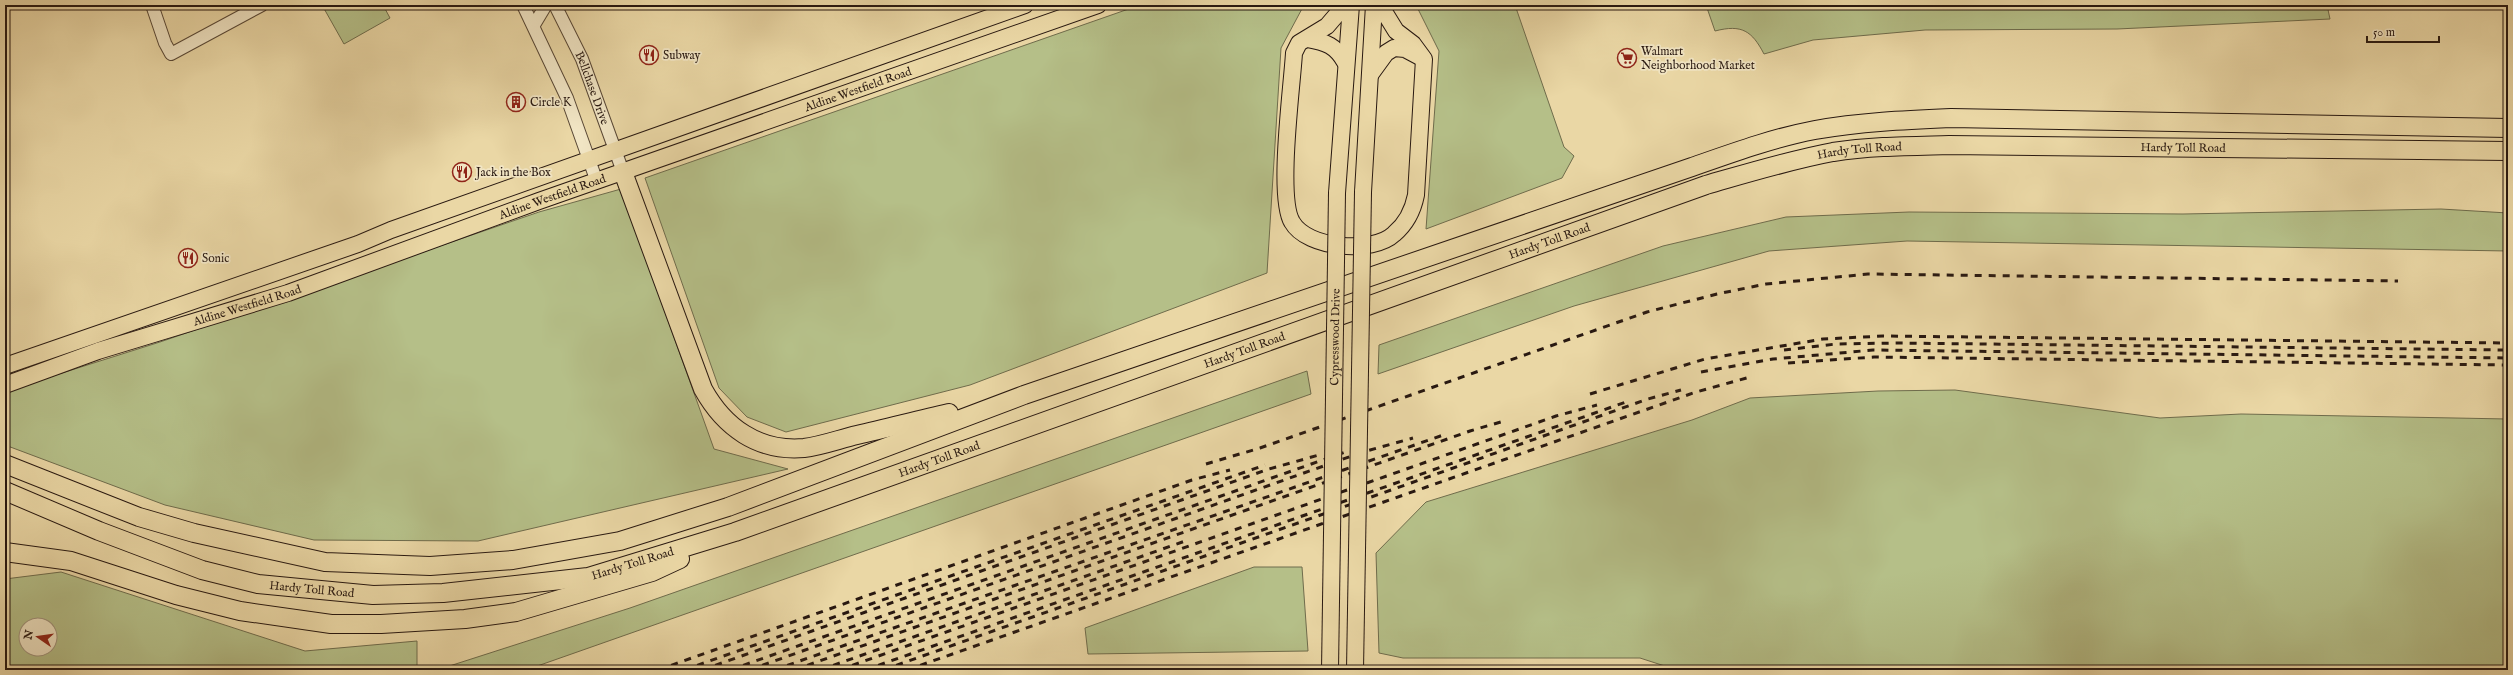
<svg xmlns="http://www.w3.org/2000/svg" width="2513" height="675" font-family="'IM FELL English',serif">
  <style>
    .green { fill: #b5bf88; stroke: #6f6c4c; fill-rule: evenodd }
    .lines { fill: none; stroke-linecap: round; stroke-linejoin: round }
    .minor-casing { stroke: #594836; stroke-width: 14 }
    .major-casing { stroke: #291911; stroke-width: 18 }
    .highway-casing { stroke: #291911; stroke-width: 20 }
    .minor { stroke: #f1e5c4; stroke-width: 12 }
    .major { stroke: #ead7a5; stroke-width: 16 }
    .highway { stroke: #ead7a5; stroke-width: 18 }
    .rail { stroke: #291911; stroke-width: 3; stroke-dasharray: 7 7; stroke-linecap: butt }
    .major-bridge-casing { stroke: #291911; stroke-width: 18; stroke-linecap: butt }
    .major-bridge { stroke: #ead7a5; stroke-width: 16 }
    .labels { text-anchor: middle; stroke-width: 3.5; stroke-linejoin: round; paint-order: stroke }
    .poi-label { font-size: 12px; fill: #291911; stroke: #f1e5c4; text-anchor: start }
    .street-label { font-size: 12px; fill: #291911; stroke: #f1e5c4 }
  </style>
  <rect width="100%" height="100%" fill="#ead7a5"/>
  <filter id="stains"><feTurbulence type="fractalNoise" baseFrequency=".005" numOctaves="4"/><feColorMatrix values="0 0 0 0 .2 0 0 0 0 .09 0 0 0 0 .02 0 0 0 .5 -.17"/></filter>
  <radialGradient id="worn" r=".72"><stop offset=".6" stop-color="#630" stop-opacity="0"/><stop offset="1" stop-color="#630" stop-opacity=".3"/></radialGradient>
  <path class="green" d="M 322,5 L 383,5 L 390,18 L 344,44 Z
    M 1140,5 L 1304,5 L 1281,48 L 1267,273 L 970,385 L 786,432 L 747,417 L 719,388 L 645,178 Z
    M 1416,5 L 1515,5 L 1564,147 L 1574,156 L 1562,178 L 1426,229 L 1439,51 Z
    M 1706,5 L 2327,5 L 2330,19 L 2117,29 L 1925,30 L 1813,40 L 1764,54 C 1752,31 1742,24 1715,31 Z
    M 621,189 L 714,449 L 788,469 L 478,541 L 314,540 L 165,505 L 5,445 L 5,391 L 160,342 L 539,212 Z
    M 2441,209 L 2508,213 L 2508,251 L 1907,241 L 1769,251 L 1574,306 L 1378,374 L 1379,345 L 1663,246 L 1786,217 L 1909,212 L 2183,214 Z
    M 1307,371 L 1311,394 L 526,670 L 437,670 L 630,608 Z
    M 1955,390 L 2160,418 L 2241,414 L 2508,419 L 2508,670 L 1677,670 L 1640,658 L 1403,658 L 1379,653 L 1376,553 L 1426,502 L 1692,420 L 1750,398 L 1878,391 Z
    M 1254,567 L 1302,567 L 1308,651 L 1088,654 L 1085,628 Z
    M 61,572 L 305,651 L 417,641 L 417,670 L 5,670 L 5,579 ZM 26,625 L 50,625 L 50,649 L 26,649 Z"/>
  <g class="lines">
    <g class="minor-casing">
      <g id="minor">
        <path d="M 152,5 L 165,43 L 171,54 L 262,5"/>
        <path d="M 523,5 L 567,98 L 597,182"/>
        <path id="s1" d="M 555,5 L 582,59 L 623,172"/>
        <path d="M 534,25 L 546,5"/>
      </g>
    </g>
    <g class="major-casing">
      <g id="major">
        <path d="M 1345,5 L 1327,26 L 1299,43 L 1294,53 C 1292,87 1277,197 1292,222 C 1307,249 1373,254 1394,234 C 1406,224 1413,210 1416,195 L 1424,59 L 1413,44 L 1396,31 L 1380,5"/>
        <path d="M 1308,39 C 1326,42 1336,46 1345,62"/>
        <path d="M 1370,75 L 1386,53 L 1394,48 L 1405,49 L 1420,57"/>
        <path d="M 1363,192 L 1374,5"/>
        <path d="M 1337,193 L 1351,5"/>
        <path d="M 5,366 L 358,244 L 391,230 L 1025,5"/>
        <path id="s2" d="M 5,385 L 98,351 L 288,293 L 539,201 L 1098,5"/>
      </g>
    </g>
    <g class="highway-casing">
      <g id="highway">
        <path d="M 623,172 L 703,389 C 724,427 758,452 804,448 C 821,446 840,439 857,435 C 888,428 918,420 949,413"/>
        <path d="M 5,464 L 139,517 L 194,533 L 325,562 L 430,566 L 513,560 L 620,541 L 728,507 L 1024,395 L 1692,167 C 1732,153 1773,138 1815,130 C 1860,122 1905,120 1951,118 L 2508,128"/>
        <path id="s3" d="M 5,491 L 99,531 L 202,570 L 258,584 L 373,595 L 443,593 L 588,577 L 735,532 L 1706,185 C 1748,173 1790,160 1833,152 C 1872,146 1911,146 1949,145 L 2508,151"/>
        <path d="M 5,552 L 71,561 L 176,595 L 240,611 L 331,624 L 381,624 L 465,619 L 516,612 L 652,572 L 680,559"/>
      </g>
    </g>
    <use href="#minor" class="minor"/>
    <use href="#major" class="major"/>
    <use href="#highway" class="highway"/>
    <path class="rail" d="M 1784,350 L 1836,344 L 1897,343 L 2508,350
      M 1788,363 L 1874,357 L 2508,365
      M 1701,372 L 1773,359 L 1873,350 L 2508,358
      M 1590,394 L 1705,359 L 1823,339 L 1883,336 L 2508,343
      M 1206,464 L 1260,448 L 1647,312 L 1717,294 L 1766,284 L 1868,274 L 2398,281
      M 658,670 L 1192,480 L 1230,470
      M 684,670 L 1265,465
      M 702,670 L 1269,469 L 1319,455
      M 730,670 L 1348,451
      M 749,670 L 1363,452 L 1413,438
      M 774,670 L 1446,434
      M 794,670 L 1470,431 L 1504,421
      M 820,670 L 1188,540
      M 839,670 L 1556,416 L 1597,405
      M 865,670 L 1626,402
      M 883,670 L 1648,399 L 1681,390
      M 907,670 L 1696,392 L 1750,377"/>
    <g class="major-bridge-casing">
      <g id="major-bridge">
        <path id="s4" d="M 1330,670 L 1337,193"/>
        <path d="M 1355,670 L 1363,192"/>
      </g>
    </g>
    <use href="#major-bridge" class="major-bridge"/>
  </g>
  <defs>
    <g id="restaurant-ring" transform="scale(1)"><circle r="9.5" fill="#f1e5c4" stroke="#8f2418" stroke-width="1.5"/><path d="M-5-6h1v4h1v-4h1v4h1v-4h1v5L-1.5 .5V6h-2V.5L-5-1ZM5-6V6H3V1.5H1.5Q1.5-4 5-6Z" fill="#8f2418"/></g>
    <g id="supermarket-ring" transform="scale(1)"><circle r="9.5" fill="#f1e5c4" stroke="#8f2418" stroke-width="1.5"/><path d="M-6-5.5h2.5l.6 2H6L4.5 2H-2.5L-4.4-4H-6ZM-1.5 3.2a1.3 1.3 0 1 0 .1 0ZM3 3.2a1.3 1.3 0 1 0 .1 0Z" fill="#8f2418"/></g>
    <g id="building-ring" transform="scale(1)"><circle r="9.5" fill="#f1e5c4" stroke="#8f2418" stroke-width="1.5"/><path d="M-4-6H4V6H1V3H-1V6H-4ZM-2.5-4.3h1.7v1.8h-1.7ZM.8-4.3h1.7v1.8H.8ZM-2.5-1h1.7V.8h-1.7ZM.8-1h1.7V.8H.8Z" fill="#8f2418"/></g>
  </defs>
  <g fill-rule="evenodd">
    <use href="#restaurant-ring" x="649" y="55"/>
    <use href="#supermarket-ring" x="1627" y="58"/>
    <use href="#building-ring" x="516" y="102"/>
    <use href="#restaurant-ring" x="462" y="172"/>
    <use href="#restaurant-ring" x="188" y="258"/>
  </g>
  <g class="labels">
    <g class="poi-label">
      <text x="1641" y="55">Walmart<tspan x="1641" dy="14">Neighborhood Market</tspan></text>
      <text x="663" y="59">Subway</text>
      <text x="530" y="106">Circle K</text>
      <text x="476" y="176">Jack in the Box</text>
      <text x="202" y="262">Sonic</text>
    </g>
    <g class="street-label">
      <text dy="4" stroke="none"><textPath href="#s1" startOffset="91">Bellchase Drive</textPath></text>
      <text dy="4" stroke="none"><textPath href="#s2" startOffset="903">Aldine Westfield Road</textPath></text>
      <text dy="4" stroke="none"><textPath href="#s3" startOffset="2268">Hardy Toll Road</textPath></text>
      <text dy="4" stroke="none"><textPath href="#s3" startOffset="1944">Hardy Toll Road</textPath></text>
      <text dy="4" stroke="none"><textPath href="#s2" startOffset="579">Aldine Westfield Road</textPath></text>
      <text dy="4" stroke="none"><textPath href="#s3" startOffset="1620">Hardy Toll Road</textPath></text>
      <text dy="4" stroke="none"><textPath href="#s2" startOffset="255">Aldine Westfield Road</textPath></text>
      <text dy="4" stroke="none"><textPath href="#s4" startOffset="333">Cypresswood Drive</textPath></text>
      <text dy="4" stroke="none"><textPath href="#s3" startOffset="1296">Hardy Toll Road</textPath></text>
      <text dy="4" stroke="none"><textPath href="#s3" startOffset="972">Hardy Toll Road</textPath></text>
      <text dy="4" stroke="none"><textPath href="#s3" startOffset="648">Hardy Toll Road</textPath></text>
      <text dy="4" stroke="none"><textPath href="#s3" startOffset="324">Hardy Toll Road</textPath></text>
    </g>
  </g>
  <rect width="2513" height="675" fill="none" stroke="#ead7a5" stroke-width="20"/>
  <rect x="6" y="6" width="2501" height="663" fill="none" stroke="#291911" stroke-width="2"/>
  <rect x="10" y="10" width="2493" height="655" fill="none" stroke="#291911"/>
  <g transform="translate(38 637) rotate(283)"><circle r="19" fill="#f1e5c4" stroke="#a1937c"/>
  <path d="M0-3L7 15L0 10L-7 15Z" fill="#8f2418"/>
  <text y="-6" font-size="11" font-weight="bold" text-anchor="middle" fill="#291911">N</text>
  </g>
  <path d="M2367 36v6h72v-6" fill="none" stroke="#291911" stroke-width="2"/>
  <text x="2373" y="36" font-size="12" fill="#291911" stroke="#f1e5c4" stroke-width="3" paint-order="stroke">50 m</text>
  <rect width="100%" height="100%" filter="url(#stains)"/>
  <rect width="100%" height="100%" fill="url(#worn)"/>
</svg>
